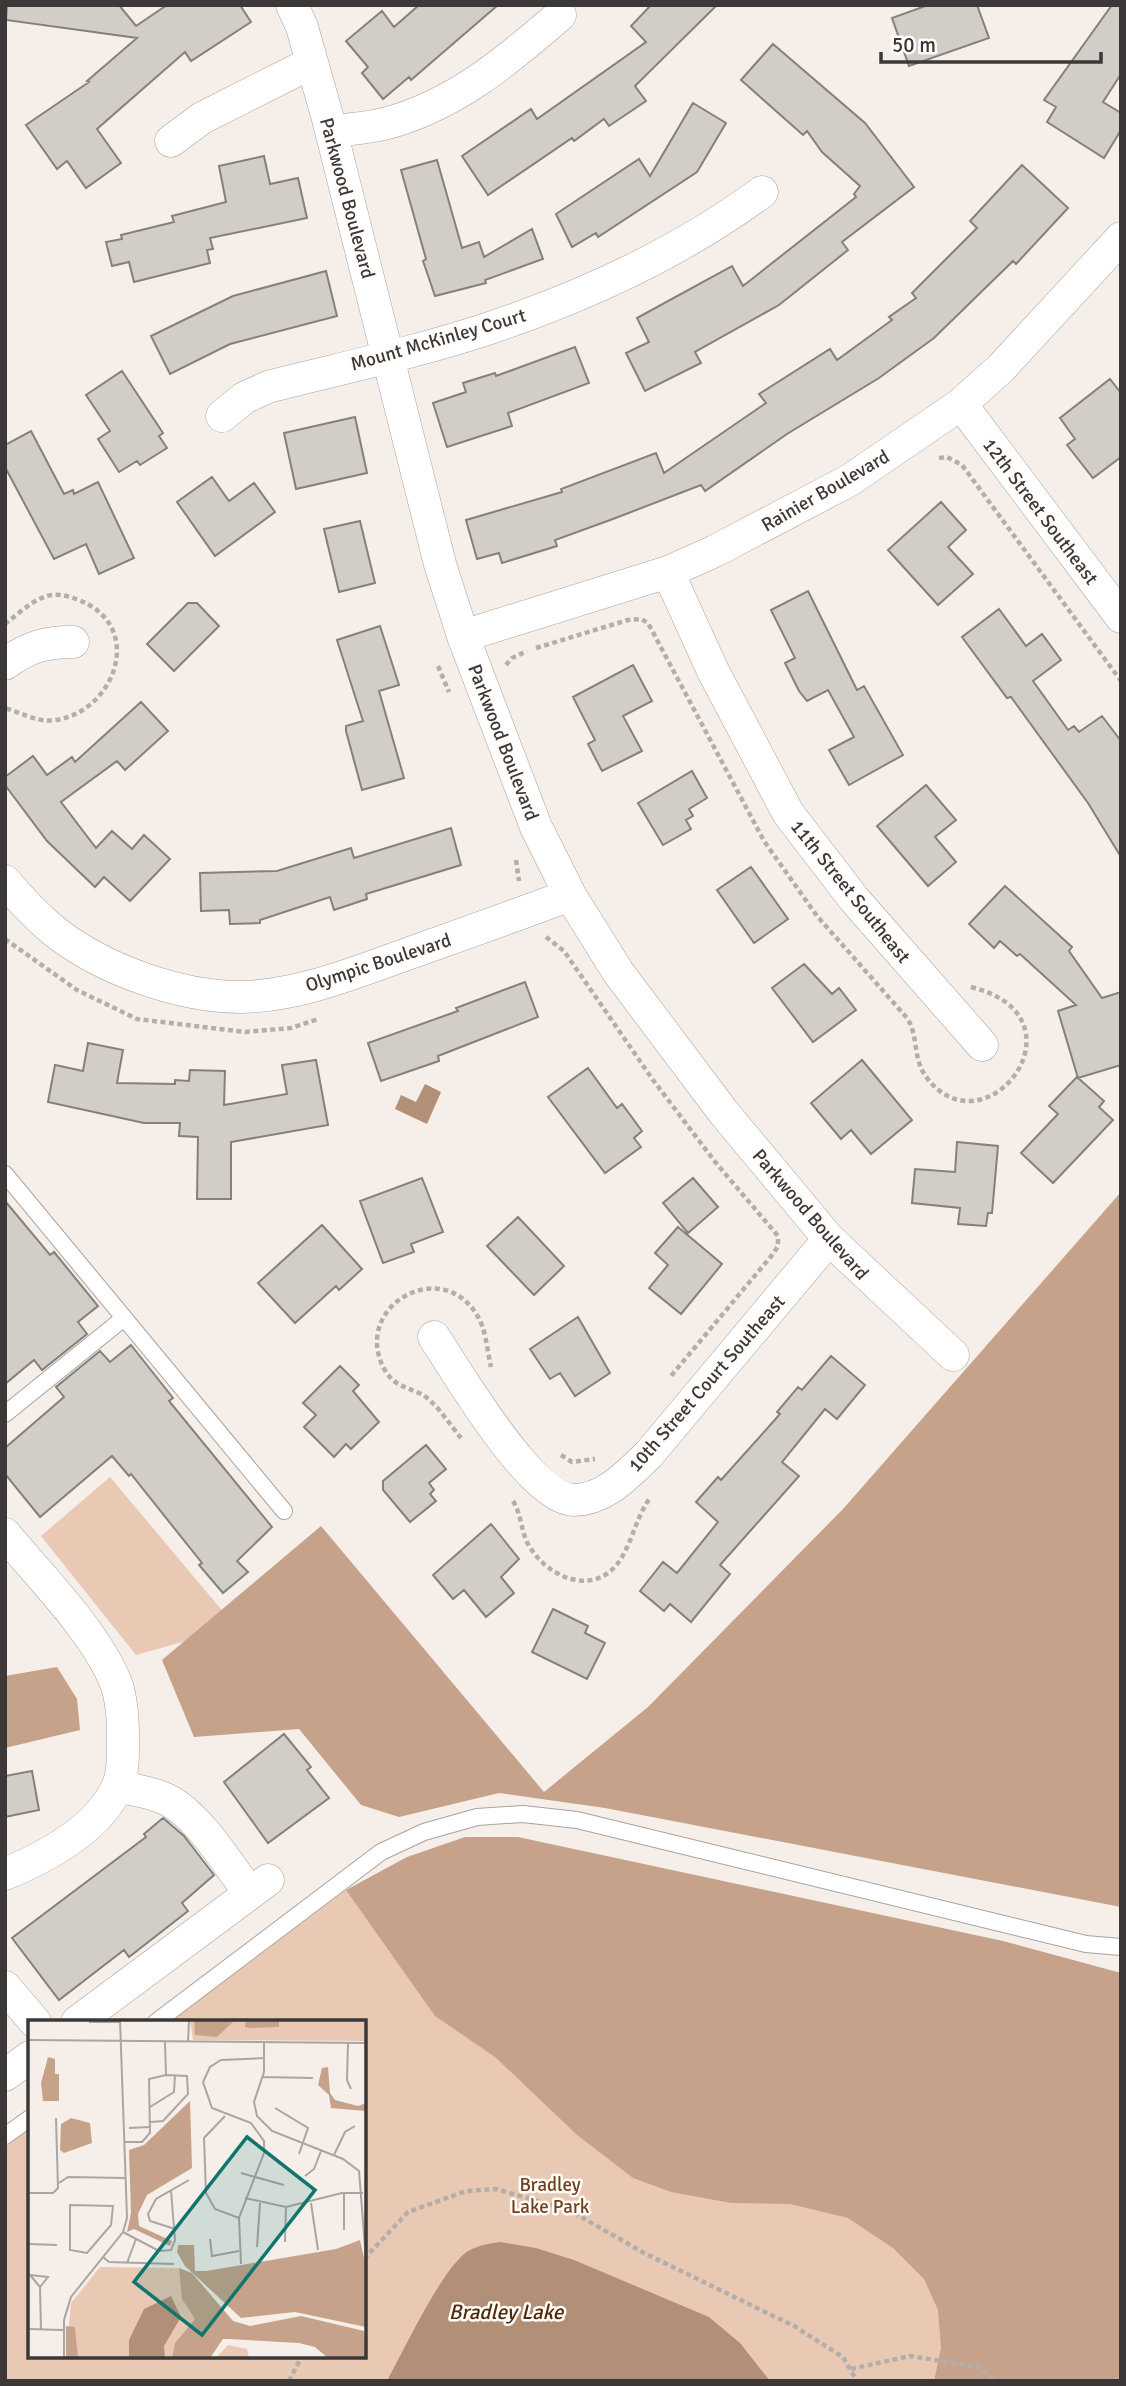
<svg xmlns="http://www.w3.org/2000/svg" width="1126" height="2386" font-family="Signika,sans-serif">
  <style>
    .green { fill: #eac9b4 }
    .forest { fill: #c6a28a }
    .water { fill: #b28f77 }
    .building { fill: #d3cdc8; stroke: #86807c; stroke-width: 2 }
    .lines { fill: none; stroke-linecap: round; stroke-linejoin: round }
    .lane-casing { stroke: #a9a29e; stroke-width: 18 }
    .street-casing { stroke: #a9a29e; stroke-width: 33 }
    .path { stroke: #b4aeab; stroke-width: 4.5; stroke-dasharray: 5 3.5; stroke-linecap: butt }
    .lane { stroke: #fff; stroke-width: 16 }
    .street { stroke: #fff; stroke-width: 32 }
    .labels { text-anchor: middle; stroke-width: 5; stroke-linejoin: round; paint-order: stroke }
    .street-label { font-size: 19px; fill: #3b3837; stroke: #fffcfa }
    .park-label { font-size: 19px; fill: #70401a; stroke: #fffcfa }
    .water-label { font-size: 21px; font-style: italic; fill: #4e2a0d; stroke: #fffcfa }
    .inset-road { fill: none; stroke: #aba5a2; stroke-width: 2 }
    .view { fill: #0f766e; fill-opacity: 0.15; stroke: #0f766e; stroke-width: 3.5 }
    .inset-edge { fill: none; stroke: #3b3837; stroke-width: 3.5 }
  </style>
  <rect width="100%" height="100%" fill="#f5eee9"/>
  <path class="green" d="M 110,1477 L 236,1627 L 136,1655 L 41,1536 Z
    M 346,1890 L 421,1934 L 1120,2381 L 5,2381 L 5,2145 L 30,2127 L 30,2356 L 364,2356 L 364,2022 L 170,2022 Z"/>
  <path class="forest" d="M 1121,1192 L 1121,1907 L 605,1808 L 499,1793 L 399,1817 L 361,1805 L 299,1729 L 194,1737 L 162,1660 L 321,1526 L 544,1792 L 648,1707 L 843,1509 Z
    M 57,1667 L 77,1699 L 80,1730 L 5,1748 L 5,1676 Z
    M 465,1837 L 518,1837 L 1003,1941 L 1121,1973 L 1121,2381 L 934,2381 L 941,2348 L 938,2310 L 924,2279 L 893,2248 L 848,2218 L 790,2204 L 731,2203 L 671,2192 L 633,2178 L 576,2134 L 495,2057 L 435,2016 L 346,1890 L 407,1857 Z"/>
  <path class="water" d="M 425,1084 L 441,1092 L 427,1124 L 395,1109 L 401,1095 L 416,1102 Z
    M 500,2242 L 536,2248 L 574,2260 L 709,2317 L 740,2343 L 770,2381 L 387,2381 C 405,2348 438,2277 464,2254 C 474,2246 487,2244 500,2242 Z"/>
  <path class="building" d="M 7,5 L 119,5 L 136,26 L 167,5 L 240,5 L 251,22 L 191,61 L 185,52 L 97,129 L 121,163 L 86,188 L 67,161 L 57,169 L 26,125 L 89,82 L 87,81 L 137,38 L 6,20 Z
    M 419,5 L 498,5 L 411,80 L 409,77 L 383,99 L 362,73 L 368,67 L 346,41 L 382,11 L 394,27 Z
    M 651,5 L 717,5 L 635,86 L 646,101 L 609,126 L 604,119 L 574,141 L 572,138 L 488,195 L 462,156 L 531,109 L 537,119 L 646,42 L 631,26 Z
    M 928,5 L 977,5 L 989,38 L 909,66 L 892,18 Z
    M 1112,5 L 1121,5 L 1121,74 L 1103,102 L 1121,113 L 1121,130 L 1104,158 L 1047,122 L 1056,107 L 1044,100 Z
    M 773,44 L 865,123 L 914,187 L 842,242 L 848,250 L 779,305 L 695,352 L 701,363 L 645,391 L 626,353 L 649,342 L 637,318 L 732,266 L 743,286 L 856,197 L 854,194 L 860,186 L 822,152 L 807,131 L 803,135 L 741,80 Z
    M 693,103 L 726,123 L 697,172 L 598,237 L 596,233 L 572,247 L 556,214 L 639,159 L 650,176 Z
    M 264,156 L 270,184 L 298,178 L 307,218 L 210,238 L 213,249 L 207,250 L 210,263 L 134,282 L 129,262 L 112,266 L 106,242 L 122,239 L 121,235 L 174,222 L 172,216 L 226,202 L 219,166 Z
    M 437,160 L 462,248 L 479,242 L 484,257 L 532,229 L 543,259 L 485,280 L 486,283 L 435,296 L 423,261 L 426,259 L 401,170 Z
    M 1022,165 L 1068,208 L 1016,264 L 1013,261 L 934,338 L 879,378 L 787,434 L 705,491 L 701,485 L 613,519 L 555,540 L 557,546 L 502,563 L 499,553 L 477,559 L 466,520 L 562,492 L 561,489 L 656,453 L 664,473 L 766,403 L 759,394 L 830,349 L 837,360 L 892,320 L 889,317 L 916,298 L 912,293 L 977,228 L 970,221 Z
    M 326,271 L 337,316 L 230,344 L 170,374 L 151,336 L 233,296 Z
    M 575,347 L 589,383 L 508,413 L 512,426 L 447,447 L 433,403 L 466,392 L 463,383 L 495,373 L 496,376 Z
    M 122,371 L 163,433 L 159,436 L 167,448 L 140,465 L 137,461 L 119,472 L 98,439 L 110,431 L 86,395 Z
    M 1110,379 L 1121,393 L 1121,457 L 1093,478 L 1067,445 L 1075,439 L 1060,418 Z
    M 355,417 L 367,473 L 296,489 L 284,433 Z
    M 31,431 L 64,494 L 73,490 L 74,494 L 98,482 L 134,558 L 99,574 L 86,544 L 54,559 L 5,467 L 5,445 Z
    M 212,477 L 229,501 L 254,483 L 275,512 L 215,556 L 177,502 Z
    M 941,502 L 966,530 L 948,547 L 973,574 L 938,605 L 888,550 Z
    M 360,521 L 375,583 L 339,592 L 324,529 Z
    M 808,591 L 857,690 L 864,686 L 903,755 L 849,785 L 829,750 L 854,737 L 828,690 L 807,701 L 799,691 L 785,663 L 795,658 L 771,610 Z
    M 188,603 L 197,603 L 219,626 L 174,671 L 147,644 Z
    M 999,609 L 1026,646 L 1042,634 L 1061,660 L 1033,681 L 1068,730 L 1074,726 L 1079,732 L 1102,716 L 1121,741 L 1121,857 L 1088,803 L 1011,697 L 1007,698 L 962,637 Z
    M 380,626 L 399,685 L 379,691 L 404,778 L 362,790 L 346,731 L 346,726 L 363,721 L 337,640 Z
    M 633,665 L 652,701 L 623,716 L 642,751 L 602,771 L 588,744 L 595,740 L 573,697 Z
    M 141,702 L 168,731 L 125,770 L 117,761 L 61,802 L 96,848 L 112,831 L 132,849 L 144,835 L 170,859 L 130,901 L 104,877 L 95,887 L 47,841 L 5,785 L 5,777 L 33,756 L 47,775 L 72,757 L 75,762 Z
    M 692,771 L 707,798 L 689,809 L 693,816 L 686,820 L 691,829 L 663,845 L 638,803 Z
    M 926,785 L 956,820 L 935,837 L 956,862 L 928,886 L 877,826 Z
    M 451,828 L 461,865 L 366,894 L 367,899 L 334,910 L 330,897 L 260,920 L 260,923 L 230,924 L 229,910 L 201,911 L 200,873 L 277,871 L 351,848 L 354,858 Z
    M 751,867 L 788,919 L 754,943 L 717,890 Z
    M 1005,886 L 1072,947 L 1069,951 L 1102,998 L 1121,992 L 1121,1065 L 1078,1078 L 1058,1011 L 1076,1005 L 1020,954 L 1017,956 L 1000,941 L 994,948 L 969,924 Z
    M 804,964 L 832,994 L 839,988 L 856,1010 L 813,1042 L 772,988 Z
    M 525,982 L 538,1017 L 438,1056 L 439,1061 L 381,1081 L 368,1043 L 458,1011 L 456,1008 Z
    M 88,1043 L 123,1050 L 117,1083 L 175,1084 L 175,1080 L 189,1081 L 190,1070 L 225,1071 L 224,1105 L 287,1094 L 282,1065 L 316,1060 L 328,1125 L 231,1142 L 231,1199 L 197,1199 L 198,1137 L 179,1136 L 180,1123 L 144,1123 L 48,1102 L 55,1065 L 83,1071 Z
    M 862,1060 L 912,1120 L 871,1154 L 851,1130 L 841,1139 L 811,1103 Z
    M 588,1068 L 617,1108 L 622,1104 L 642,1131 L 634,1138 L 641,1147 L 605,1173 L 548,1097 Z
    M 1077,1077 L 1104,1101 L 1099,1107 L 1113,1120 L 1053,1183 L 1021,1153 L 1058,1114 L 1049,1106 Z
    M 957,1142 L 998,1146 L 992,1213 L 988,1213 L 986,1226 L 958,1224 L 960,1208 L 912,1203 L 915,1169 L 955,1172 Z
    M 422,1178 L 443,1232 L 411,1244 L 414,1252 L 383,1263 L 360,1201 Z
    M 693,1178 L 718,1207 L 688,1233 L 663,1203 Z
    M 5,1201 L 50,1255 L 54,1252 L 98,1306 L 78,1322 L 87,1334 L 42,1370 L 34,1360 L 5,1384 Z
    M 518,1217 L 564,1266 L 534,1295 L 487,1246 Z
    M 322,1225 L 362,1269 L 339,1290 L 336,1286 L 295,1323 L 258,1283 Z
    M 678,1227 L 722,1264 L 681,1314 L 649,1288 L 668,1265 L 655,1253 Z
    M 578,1317 L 610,1373 L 575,1396 L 560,1373 L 550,1379 L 530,1349 Z
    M 131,1345 L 173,1398 L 169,1401 L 272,1527 L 237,1561 L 248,1572 L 223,1593 L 199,1565 L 202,1563 L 131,1474 L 129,1476 L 112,1456 L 40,1517 L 5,1474 L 5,1448 L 64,1397 L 56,1387 L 100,1351 L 110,1362 Z
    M 831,1356 L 865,1385 L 837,1419 L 825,1409 L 782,1462 L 799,1476 L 720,1565 L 730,1574 L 691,1622 L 670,1604 L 664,1611 L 640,1591 L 663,1562 L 677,1573 L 718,1522 L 696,1502 L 718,1477 L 721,1480 L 780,1414 L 777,1412 L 798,1387 L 802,1390 Z
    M 340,1366 L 359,1385 L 353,1391 L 379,1422 L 351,1449 L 346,1444 L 334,1457 L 304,1427 L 316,1415 L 303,1403 Z
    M 426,1445 L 446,1469 L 429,1483 L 434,1490 L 430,1494 L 436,1501 L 410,1522 L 383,1490 L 383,1481 Z
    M 491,1524 L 519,1559 L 501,1577 L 514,1593 L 486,1617 L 464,1590 L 453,1599 L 433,1575 Z
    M 553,1609 L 588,1626 L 585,1633 L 605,1643 L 587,1679 L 532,1652 Z
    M 284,1734 L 311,1767 L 307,1770 L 329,1798 L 268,1843 L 224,1782 Z
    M 32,1771 L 39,1810 L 5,1817 L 5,1776 Z
    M 163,1818 L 184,1836 L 214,1875 L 182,1903 L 188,1911 L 129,1957 L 124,1950 L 59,2000 L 12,1938 L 146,1837 L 144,1834 Z"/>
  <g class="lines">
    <g class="lane-casing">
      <path id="lane" d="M 5,1174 L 284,1511
        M 5,1414 L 124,1318
        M 156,2022 L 381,1852 L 424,1832 L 477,1817 L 523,1814 L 577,1820 L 1086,1944 L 1121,1947
        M 5,2136 L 30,2118"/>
    </g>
    <g class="street-casing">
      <path id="street" d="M 292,5 L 302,27 L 328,119 L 440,564 L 463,636 L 536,827 L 570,895 L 618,972 L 724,1113 L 829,1239 L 953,1355
        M 331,132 C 348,129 367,128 384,124 C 454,106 507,61 560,15
        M 171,141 L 202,118 L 311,63
        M 961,404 L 1121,617
        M 222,416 L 244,398 L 268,387 C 342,368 418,352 490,328 C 585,296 682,251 762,192
        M 668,572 L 713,671 L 788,813 L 854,899 L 982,1045
        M 463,636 L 668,572 L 715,551 L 850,480 L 961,404 L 1001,368 L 1121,238
        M 5,664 C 28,647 45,642 73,642
        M 5,881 C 20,899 36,916 54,931 C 102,969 179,997 241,997 C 299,996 357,972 410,953 C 463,934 517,915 570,895
        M 434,1337 C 458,1373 531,1499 574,1500 C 605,1500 628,1474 649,1454 L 829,1239
        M 5,1534 C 41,1578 95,1631 116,1683 C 122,1700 123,1718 123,1736 C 123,1752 124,1772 117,1788 C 97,1830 46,1857 5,1874
        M 118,1786 C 137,1791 159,1793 176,1805 C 206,1826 227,1864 250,1893
        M 5,1987 L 35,2022
        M 77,2022 L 268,1880
        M 5,2075 L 30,2057"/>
    </g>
    <path class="path" d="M 939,458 L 947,457 L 962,465 L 1121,681
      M 5,624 C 17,615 30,602 44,597 C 54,593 66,595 76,599 C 147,624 116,711 56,720 C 38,723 22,713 5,708
      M 536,648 L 628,620 L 641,619 L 648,623 L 764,841 L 817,916 L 907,1018 C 919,1036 912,1059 927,1078 C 986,1155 1092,1017 971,987
      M 506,665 L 512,658 L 527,651
      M 438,666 L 449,692
      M 516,860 L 519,881
      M 546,937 L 564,951 L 653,1080 L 716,1163 L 778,1236 L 778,1246 L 773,1254 L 671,1376
      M 5,939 L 77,990 L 137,1019 L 245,1032 L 291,1028 L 318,1019
      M 461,1438 C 450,1425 436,1402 421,1394 C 407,1387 395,1386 386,1372 C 348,1309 440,1254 477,1315 C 486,1329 487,1350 491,1367
      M 561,1455 L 572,1462 L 595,1459
      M 513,1501 C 521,1514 521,1529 527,1542 C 545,1578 597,1600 622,1557 C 633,1538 637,1516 650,1498
      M 364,2259 L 408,2212 L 466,2191 L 496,2189 L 569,2210 L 644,2253 L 794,2326 L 843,2357 L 857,2381
      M 851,2369 L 910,2356 L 979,2367 L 995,2381
      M 289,2381 L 302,2356
      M 1116,2381 L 1121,2377"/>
    <use href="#lane" class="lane"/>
    <use href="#street" class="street"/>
  </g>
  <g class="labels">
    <g class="street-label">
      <text transform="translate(348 198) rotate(75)" y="7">Parkwood Boulevard</text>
      <text transform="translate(438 339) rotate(-16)" y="7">Mount McKinley Court</text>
      <text transform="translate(825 490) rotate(-30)" y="7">Rainier Boulevard</text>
      <text transform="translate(1041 511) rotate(53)" y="7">12th Street Southeast</text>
      <text transform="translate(504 742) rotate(69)" y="7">Parkwood Boulevard</text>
      <text transform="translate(851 891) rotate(51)" y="7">11th Street Southeast</text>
      <text transform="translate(378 962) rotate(-18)" y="7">Olympic Boulevard</text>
      <text transform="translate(811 1214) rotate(49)" y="7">Parkwood Boulevard</text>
      <text transform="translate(706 1383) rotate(-49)" y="7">10th Street Court Southeast</text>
    </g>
    <g class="park-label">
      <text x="550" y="2191">Bradley<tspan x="550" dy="22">Lake Park</tspan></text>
    </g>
    <g class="water-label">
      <text x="506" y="2319">Bradley Lake</text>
    </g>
  </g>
  <g transform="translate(28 2020)">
    <rect width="338" height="338" fill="#f5eee9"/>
    <path d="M 162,0 L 338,0 L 338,21 L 165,20 ZM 72,247 L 151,248 L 180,306 L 172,338 L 38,338 L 43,283 ZM 200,325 L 219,329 L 221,338 L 188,338 Z" fill="#eac9b4"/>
    <path d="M 166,0 L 207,0 L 189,17 L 167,15 ZM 218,0 L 251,0 L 251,7 L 222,8 L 217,7 ZM 20,37 L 27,39 L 27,54 L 31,54 L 31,81 L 15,81 L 13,63 ZM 300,47 L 302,73 L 307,80 L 330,86 L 338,83 L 338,91 L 303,88 L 301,75 L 290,65 L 294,48 ZM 162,81 L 164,148 L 119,175 L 110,194 L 111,206 L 144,221 L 142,226 L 106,209 L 99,212 L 103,193 L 101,130 L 116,125 ZM 43,98 L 62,103 L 64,123 L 36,133 L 32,130 L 33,104 ZM 332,220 L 338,246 L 338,307 L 267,292 L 213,298 L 157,246 L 149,232 L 150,225 L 166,225 L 167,251 L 178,251 L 308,229 ZM 151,248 L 164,253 L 205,301 L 222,306 L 273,296 L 336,311 L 338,338 L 300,338 L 287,327 L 271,323 L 202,319 L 195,319 L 182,338 L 144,338 L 147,323 L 167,299 L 154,279 ZM 38,306 L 47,307 L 50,338 L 38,338 Z" fill="#c6a28a"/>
    <path d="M 143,276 L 153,297 L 136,326 L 137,338 L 101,338 L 101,320 L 116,289 Z" fill="#b28f77"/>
    <path class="inset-road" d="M 61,2 L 92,2M 0,20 L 338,23M 160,22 L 161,0M 236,23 L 236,52 L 226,82 L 229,96 L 244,111 L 315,139 L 331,151 L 338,240M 320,23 L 319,60 L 323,69M 234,57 L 285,58M 122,87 L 146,72 L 147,55M 247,88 L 280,108 L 271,134M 197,96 L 176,118 L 178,173 L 187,189 L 211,198M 123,102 L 135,101 L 160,74 L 159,56 L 138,55M 101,108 L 123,107M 97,122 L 114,122 L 122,113 L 121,59 L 138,55 L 137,22M 306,135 L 317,112 L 327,106M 213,153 L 256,165M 277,156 L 286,149 L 293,131M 31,163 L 40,157 L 98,158M 0,173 L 25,173 L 30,168 L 28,98M 217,178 L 258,187 L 314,173 L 335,173M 283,183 L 290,230M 42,185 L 85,186 L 83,205 L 59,233 L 42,230 ZM 147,209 L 122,201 L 120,194 L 128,179 L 161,160M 316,210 L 316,173M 95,212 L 131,231 L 143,230 L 147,220 L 143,170M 182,219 L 184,236 L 211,231M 257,222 L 258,187M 0,224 L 29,225M 229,227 L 232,183M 75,237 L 81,242 L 146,244M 99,243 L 108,219M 213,244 L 211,198 L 236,133 L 236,121 L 223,103 L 184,88 L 175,62 L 182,47 L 193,40 L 237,38M 12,267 L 2,255 L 20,257 L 12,267 L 13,310M 0,309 L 35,310M 36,338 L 36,300 L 43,277 L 95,212 L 99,198 L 92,0"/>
    <path class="view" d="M 219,117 L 287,170 L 174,315 L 106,262 Z"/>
    <rect width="338" height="338" class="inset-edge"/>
  </g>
  <rect width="1126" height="2386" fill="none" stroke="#3b3837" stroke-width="14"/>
  <path d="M881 52v10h220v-10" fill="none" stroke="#3b3837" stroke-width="3.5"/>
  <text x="892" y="52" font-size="21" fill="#3b3837" stroke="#fffcfa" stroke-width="5" paint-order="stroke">50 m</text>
</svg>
